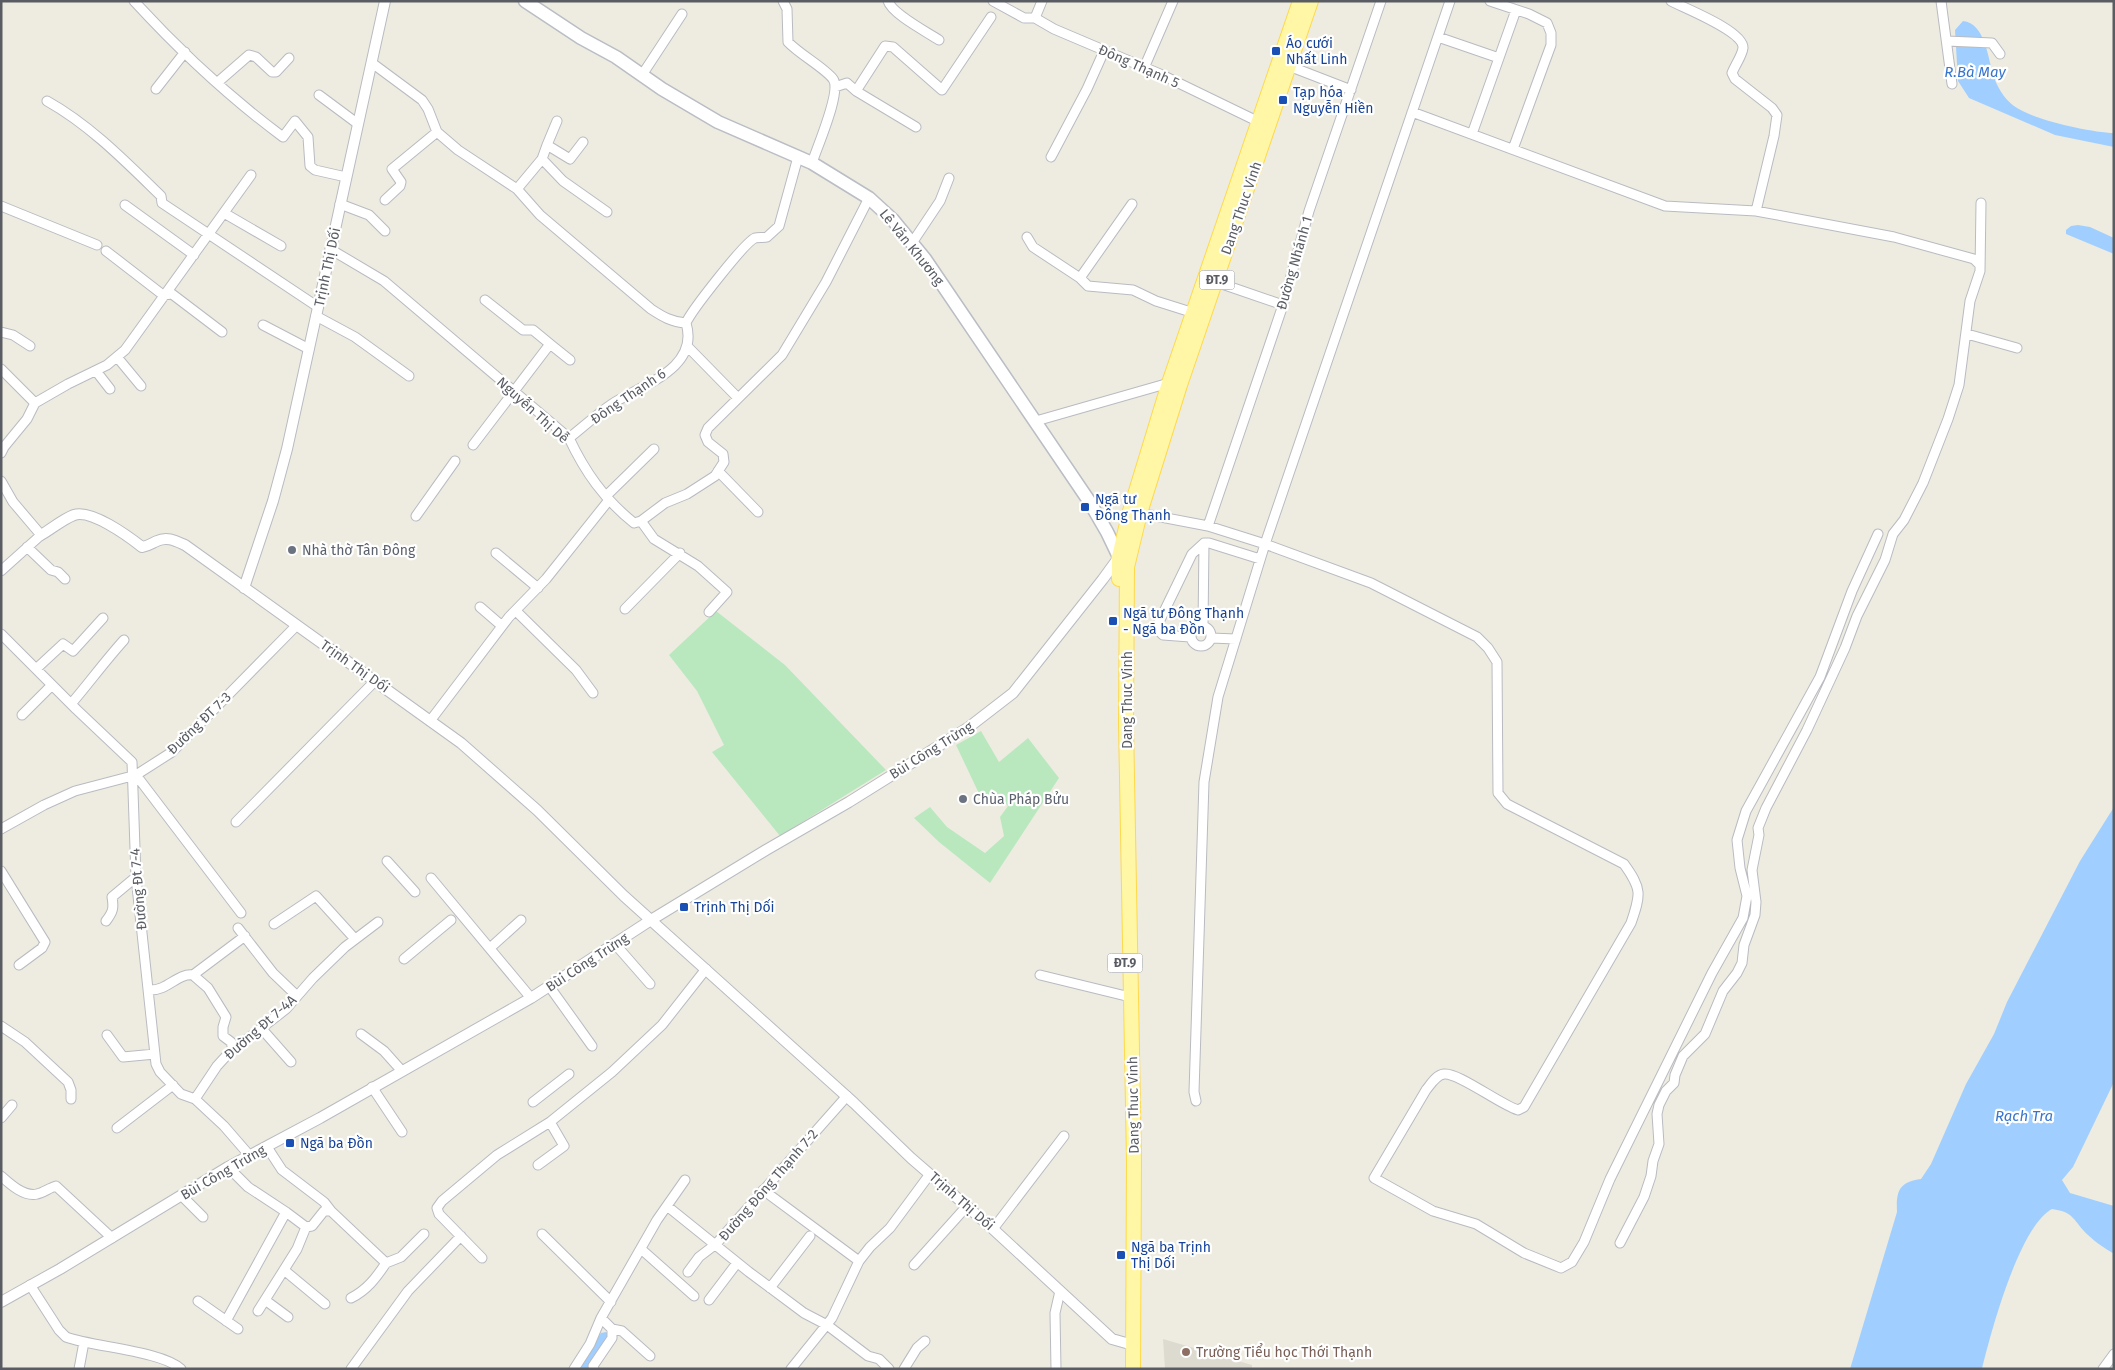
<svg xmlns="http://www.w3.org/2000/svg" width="2115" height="1370" font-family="'Fira Sans',sans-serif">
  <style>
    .education { fill: #dddbd0 }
    .green { fill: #bae8be }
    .water { fill: #a0cfff }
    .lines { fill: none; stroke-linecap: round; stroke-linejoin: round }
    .minor-casing { stroke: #b9bbc1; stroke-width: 11 }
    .tertiary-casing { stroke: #b9bbc1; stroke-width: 12 }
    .secondary-casing { stroke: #babdc4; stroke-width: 15 }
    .primary-casing { stroke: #fed94a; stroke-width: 16 }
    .minor { stroke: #fff; stroke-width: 9 }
    .tertiary { stroke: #fff; stroke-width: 10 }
    .secondary { stroke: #fff; stroke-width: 12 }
    .primary { stroke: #fff7a5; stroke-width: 14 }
    .transit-dot { fill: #1a4fb4; stroke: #fff; stroke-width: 2 }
    .worship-dot { fill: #6b7280; stroke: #fff; stroke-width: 2 }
    .education-dot { fill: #8d6e63; stroke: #fff; stroke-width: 2 }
    .labels { text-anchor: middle; stroke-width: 4.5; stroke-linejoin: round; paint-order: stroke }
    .shield { fill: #fff; stroke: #8b8e92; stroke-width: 1 }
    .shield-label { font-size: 12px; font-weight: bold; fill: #595d63 }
    .transit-label { font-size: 14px; fill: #164399; stroke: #fff; text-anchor: start }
    .street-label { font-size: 14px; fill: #595d63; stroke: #fff }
    .worship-label { font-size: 14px; fill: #5b616d; stroke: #fff; text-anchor: start }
    .education-label { font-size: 14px; fill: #785e54; stroke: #fff; text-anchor: start }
    .water-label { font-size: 15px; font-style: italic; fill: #3876cd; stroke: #fff }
  </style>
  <rect width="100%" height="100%" fill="#eeece1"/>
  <path class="education" d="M 1163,1339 L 1252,1365 L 1252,1369 L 1165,1369 Z"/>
  <path class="green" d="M 716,611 L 785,665 L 886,770 L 780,836 L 712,752 L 724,745 L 697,691 L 669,655 Z
    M 981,731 L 999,762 L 1028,738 L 1059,778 L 990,883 L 939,842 L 914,818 L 930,807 L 947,827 L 985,853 L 1004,836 L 1000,817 L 1008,806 L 998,795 L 982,800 L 956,745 Z"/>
  <path class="water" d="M 1963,21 C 1985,23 1988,58 1993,74 C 1996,85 2004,99 2014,106 C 2033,120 2090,132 2114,133 L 2114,147 L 2055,135 L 1969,98 L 1958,81 L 1955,30 Z
    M 2078,225 L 2090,227 L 2114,238 L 2114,254 L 2066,234 L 2066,230 L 2071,226 Z
    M 2114,807 L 2114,1082 L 2073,1167 L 2062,1180 L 2070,1193 L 2114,1206 L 2114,1254 C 2105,1248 2096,1243 2088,1235 C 2073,1221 2075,1212 2052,1209 C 2019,1227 1991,1332 1982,1369 L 1850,1369 L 1897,1212 C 1896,1191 1899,1182 1921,1179 L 1931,1164 L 1966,1084 L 1994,1034 L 2007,1002 L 2080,861 Z
    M 606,1332 L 609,1335 L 604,1348 L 589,1369 L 579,1369 L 601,1333 Z"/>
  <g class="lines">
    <g class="minor-casing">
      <path id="minor" d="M 134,1 C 179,50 229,97 283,137 L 295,121 L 308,137 L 310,166 L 315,170 L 346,177
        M 783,1 L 787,9 L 788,42 C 799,54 825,68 833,79 C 842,91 817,147 812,163
        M 888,1 C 892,14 927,32 939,40
        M 993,1 L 1024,18 L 1035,18
        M 1042,1 L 1035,18 L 1054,29 L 1160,74 L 1259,122
        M 1490,1 L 1529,14 L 1547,23 L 1551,33 L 1551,45 L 1544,64 L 1513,149
        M 1671,1 C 1684,8 1744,31 1743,48 C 1742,56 1735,65 1732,73 L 1735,79 L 1772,108 L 1777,115 L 1774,136 L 1756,211
        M 1941,1 L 1952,84
        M 1438,37 L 1499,58
        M 1947,41 L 1992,43 L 2000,54
        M 372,63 L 422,100 L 428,109 L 437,132 L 458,150 L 517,189 L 540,215 L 651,309 C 663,317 672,322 686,323
        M 1289,66 L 1351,90
        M 1144,68 L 1173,1
        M 642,75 L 682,14
        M 218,82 L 249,55 L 256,57 L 272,72 L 276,72 L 289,58
        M 835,87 L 847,83 L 856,91 L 916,127
        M 156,89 L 185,52
        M 856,91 L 885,46 L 893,47 L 942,90 L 991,17
        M 319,95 L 358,124
        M 47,101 C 90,125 126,162 161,196 L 162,203 L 318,307
        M 1412,112 L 1665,206 L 1756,211 L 1894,237 L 1974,259 L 1979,264
        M 1472,134 L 1516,10
        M 547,145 L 557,121
        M 1051,157 L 1087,89 L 1104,51
        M 542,159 L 563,181 L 607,212
        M 517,189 L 542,159 L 547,145 L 570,159 L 583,142
        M 385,200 L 400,186 L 401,182 L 392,169 L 437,132
        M 340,204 L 369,215 L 385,231
        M 125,205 L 194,255
        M 1,206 L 97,245
        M 224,213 L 281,246
        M 1027,237 L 1033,247 L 1080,278 L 1088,286 L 1133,290 L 1156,301 L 1194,313
        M 912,243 L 940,201 L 949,178
        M 330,249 L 384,281 L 569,438 C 585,472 604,499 634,523 L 641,521 L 665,503 L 687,494 L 715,476 L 724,462 L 723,454 L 708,442 L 705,435 L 708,428 L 782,355 L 826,282 L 869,198
        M 106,251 L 163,295 L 172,294 L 222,332
        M 1080,278 L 1132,204
        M 1216,282 L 1283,305
        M 316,316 L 355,337 L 409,376
        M 263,325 L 309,349
        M 1,332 L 13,335 L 30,346
        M 1967,334 L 2017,348
        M 550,344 L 570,360
        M 687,346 L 738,398
        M 117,357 L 141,386
        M 1,369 L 35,403 L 27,419 L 4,447 L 1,453
        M 96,371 L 110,389
        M 35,403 L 68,384 L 107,365 L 125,350 L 251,175
        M 1036,421 L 1169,383
        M 569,438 C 583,427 597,414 612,404 C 641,385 700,369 686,323 C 691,311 745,242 755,238 C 758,237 764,238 767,237 L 779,226 L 798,157
        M 473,445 L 550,344 L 533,330 L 523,330 L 485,300
        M 718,471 L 758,512
        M 1,481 L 13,502 L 41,535 L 1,571
        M 606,496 L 654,449
        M 1140,513 L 1208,526 L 1265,544 L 1371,583 L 1477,637 L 1488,648 L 1497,662 L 1498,793 L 1507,804 L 1624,864 C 1642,889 1641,894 1631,923 L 1524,1107 L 1518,1110 C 1499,1104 1458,1072 1444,1074 C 1436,1075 1431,1084 1426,1090 L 1374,1178 L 1433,1211 L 1476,1224 L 1524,1253 L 1561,1268 L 1572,1262 L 1584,1242 L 1610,1179 L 1712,973 L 1743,918 L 1747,896 L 1740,868 L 1737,840 L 1746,811 L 1820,677 L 1852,591 L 1878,534
        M 416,516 L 455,461
        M 641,521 L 654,539 L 698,566 L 727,592 L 709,612
        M 1208,526 L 1283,305 L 1309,211 L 1381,1
        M 27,547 L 51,570 L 58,572 L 65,579
        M 496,553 L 538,588
        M 480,607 L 502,626
        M 625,609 L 680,553
        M 516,611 L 576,670 L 593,693
        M1191 636a10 10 0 1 1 20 0a10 10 0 1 1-20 0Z
        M 1203,626 L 1204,543
        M 1,634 L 76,709 L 132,762 L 136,877 L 156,1064 L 160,1072 L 181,1094 L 195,1099 L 224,1126 L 250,1156
        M 1190,637 L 1163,635 L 1159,631 L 1158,624 L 1192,554 L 1204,543 L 1209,543 L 1260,559
        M 1211,638 L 1236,639
        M 36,669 L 63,644 L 73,651 L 103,618
        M 71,704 C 89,683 105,661 124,640
        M 22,715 L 52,685
        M 430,721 L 509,617 L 546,579 L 609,500
        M 136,775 L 241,913
        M 236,822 L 376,680
        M 1,829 L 44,805 L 75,791 L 136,775 L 172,752 L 296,626
        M 387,861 L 415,892
        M 1,871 L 45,942 L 42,948 L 19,965
        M 431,878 L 531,998
        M 106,921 C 113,912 114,908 112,897 L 136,877
        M 274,924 L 316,896 L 355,939
        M 238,928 L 273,973 L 297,996
        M 615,944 L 650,984
        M 490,948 L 521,920
        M 404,959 L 451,920
        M 193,975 L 208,988 L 226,1017 L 223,1027 L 223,1036 L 231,1042 L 233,1050
        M 1040,975 L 1126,996
        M 549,986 L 592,1046
        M 149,990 C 168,991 177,973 193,975 L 245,936
        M 1,1026 L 25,1042 L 68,1082 L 71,1090 L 71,1099
        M 261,1028 L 291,1062
        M 361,1034 L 384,1051 L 401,1070
        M 107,1035 L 123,1057 L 155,1054
        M 372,1087 L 402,1132
        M 195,1099 L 217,1066 L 228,1054 L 286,1009 L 313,978 L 345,947 L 378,922
        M 1196,1101 L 1194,1092 L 1204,782 L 1218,697 L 1265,544 L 1450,1
        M 533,1102 L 569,1074
        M 1,1118 L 12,1105
        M 117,1128 L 173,1085
        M 267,1147 L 282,1170 L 324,1202 L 331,1211
        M 538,1165 L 564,1146 L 550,1122
        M 228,1167 L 248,1187 L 286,1212 L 306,1227 L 312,1226 L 324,1211 L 331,1211 L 386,1263 C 376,1278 367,1290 351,1298
        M 1,1176 C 10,1184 24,1197 37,1194 C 43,1193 49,1188 56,1186 L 112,1238
        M 763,1190 L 859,1261
        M 182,1196 L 203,1217
        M 667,1206 L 749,1272 L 804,1313 L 827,1325 L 868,1356 L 879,1359 L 889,1369
        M 993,1229 L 1064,1136
        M 542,1234 L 611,1302
        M 1620,1243 L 1644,1197 L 1651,1176 L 1653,1161 L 1659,1144 L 1657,1114 L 1659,1105 L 1666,1091 L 1674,1083 L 1675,1075 L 1683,1056 L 1705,1034 L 1723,991 L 1737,973 L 1742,963 L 1744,945 L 1755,915 L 1756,902 L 1752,870 L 1759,835 L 1758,828 L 1766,808 L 1807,730 L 1845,648 L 1857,616 L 1885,560 L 1893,534 L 1904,520 L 1923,483 L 1948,419 L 1959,385 L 1970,301 L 1980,271 L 1981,203
        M 641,1249 L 694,1296
        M 482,1258 L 439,1214 L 437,1208 L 442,1201 L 497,1155 L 550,1122 L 612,1072 L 662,1025 L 706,969
        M 386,1263 L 401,1257 L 424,1234
        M 914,1265 L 967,1206
        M 284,1270 L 325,1304
        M 688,1272 L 699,1257 L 716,1244 L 847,1096
        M 30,1285 L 59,1330 L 66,1337 C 93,1347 162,1351 181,1369
        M 770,1288 L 810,1236
        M 265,1300 L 288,1317
        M 709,1300 L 737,1263
        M 198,1301 L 238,1329
        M 258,1311 L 297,1249 L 306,1227
        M 226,1321 L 286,1212
        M 612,1329 L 622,1331 L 650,1356
        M 79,1369 L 84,1342
        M 351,1369 L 408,1291 L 461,1236
        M 574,1369 L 590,1344 L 601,1318 L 657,1220 L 685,1180
        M 594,1369 L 593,1366 L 612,1338 L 612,1329 L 601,1318
        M 791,1369 L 832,1318 L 859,1261 L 870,1247 L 890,1228 L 930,1174
        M 904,1369 L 917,1348 L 925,1341
        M 1056,1369 L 1055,1313 L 1060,1291
        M 2103,1369 L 2114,1354"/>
    </g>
    <g class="tertiary-casing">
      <path id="tertiary" d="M 41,535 C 50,530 63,519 74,515 C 91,509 128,536 142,547 C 149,546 152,543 157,541 C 167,536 176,541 185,545 L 461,743 L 537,810 L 624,896 L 854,1103 L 911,1158 L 993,1229 L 1112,1339 L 1133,1345
        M 244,588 L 273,501 L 287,449 L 385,1
        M 1,1302 L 60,1269 L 228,1167 L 320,1118 L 531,998 L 651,920 L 766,850 L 849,802 L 969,727 L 1013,693 L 1103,579 L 1119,557"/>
    </g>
    <g class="secondary-casing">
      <path id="secondary" d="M 525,1 L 581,38 L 616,57 L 662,89 L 718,122 L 812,163 L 869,198 L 893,220 L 925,259 L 1089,501 L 1107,532 L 1119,557 L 1125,559"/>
    </g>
    <g class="primary-casing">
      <path id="primary" d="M 1119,579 L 1119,557 L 1130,511 L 1169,383 L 1300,1
        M 1133,1369 L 1134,1161 L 1126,723 L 1127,567 L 1140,513 L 1180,385 L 1311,1"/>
    </g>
    <use href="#minor" class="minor"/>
    <use href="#tertiary" class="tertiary"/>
    <use href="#secondary" class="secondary"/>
    <use href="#primary" class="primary"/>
  </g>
  <g class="transit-dot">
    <rect x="1271" y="46" width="10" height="10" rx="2.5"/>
    <rect x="1278" y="95" width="10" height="10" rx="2.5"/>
    <rect x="1080" y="502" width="10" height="10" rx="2.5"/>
    <rect x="1108" y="616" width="10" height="10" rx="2.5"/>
    <rect x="679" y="902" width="10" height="10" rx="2.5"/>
    <rect x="285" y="1138" width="10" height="10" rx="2.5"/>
    <rect x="1116" y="1250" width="10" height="10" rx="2.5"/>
  </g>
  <g class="worship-dot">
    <circle cx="292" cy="550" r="5"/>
    <circle cx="963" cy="799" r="5"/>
  </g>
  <circle class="education-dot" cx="1186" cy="1352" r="5"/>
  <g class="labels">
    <g class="shield">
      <rect x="1199.5" y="270.5" width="35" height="19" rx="4"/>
      <rect x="1107.5" y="953.5" width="35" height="19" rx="4"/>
    </g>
    <g class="shield-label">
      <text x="1217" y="284">ĐT.9</text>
      <text x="1125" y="967">ĐT.9</text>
    </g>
    <g class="transit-label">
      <text x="1286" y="48">Áo cưới<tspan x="1286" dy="16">Nhất Linh</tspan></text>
      <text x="1293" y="97">Tạp hóa<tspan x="1293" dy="16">Nguyễn Hiền</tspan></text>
      <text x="1095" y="504">Ngã tư<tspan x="1095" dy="16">Đông Thạnh</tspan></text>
      <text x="1123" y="618">Ngã tư Đông Thạnh<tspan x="1123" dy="16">- Ngã ba Đồn</tspan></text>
      <text x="694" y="912">Trịnh Thị Dối</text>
      <text x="300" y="1148">Ngã ba Đồn</text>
      <text x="1131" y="1252">Ngã ba Trịnh<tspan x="1131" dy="16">Thị Dối</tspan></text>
    </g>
    <g class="street-label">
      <text transform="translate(1139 66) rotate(24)" y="5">Đông Thạnh 5</text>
      <text transform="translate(1241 208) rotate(-71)" y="5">Dang Thuc Vinh</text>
      <text transform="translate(912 247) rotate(51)" y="5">Lê Văn Khương</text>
      <text transform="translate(1294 263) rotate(-74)" y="5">Đường Nhánh 1</text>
      <text transform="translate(327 267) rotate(-78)" y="5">Trịnh Thị Dối</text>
      <text transform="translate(628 396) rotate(-34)" y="5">Đông Thạnh 6</text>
      <text transform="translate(533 410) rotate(42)" y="5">Nguyễn Thị Dễ</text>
      <text transform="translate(355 666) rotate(35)" y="5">Trịnh Thị Dối</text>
      <text transform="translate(1127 700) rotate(-90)" y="5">Dang Thuc Vinh</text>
      <text transform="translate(199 723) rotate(-44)" y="5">Đường ĐT 7-3</text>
      <text transform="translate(931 750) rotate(-32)" y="5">Bùi Công Trừng</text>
      <text transform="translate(138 889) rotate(-95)" y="5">Đường Đt 7-4</text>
      <text transform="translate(587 962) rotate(-33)" y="5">Bùi Công Trừng</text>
      <text transform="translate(260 1027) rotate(-41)" y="5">Đường Đt 7-4A</text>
      <text transform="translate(1133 1105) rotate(-91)" y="5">Dang Thuc Vinh</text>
      <text transform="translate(223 1172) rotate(-30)" y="5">Bùi Công Trừng</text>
      <text transform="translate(768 1185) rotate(-49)" y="5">Đường Đông Thạnh 7-2</text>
      <text transform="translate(962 1201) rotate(41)" y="5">Trịnh Thị Dối</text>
    </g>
    <g class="worship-label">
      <text x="302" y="555">Nhà thờ Tân Đông</text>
      <text x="973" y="804">Chùa Pháp Bửu</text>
    </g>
    <g class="education-label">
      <text x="1196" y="1357">Trường Tiểu học Thới Thạnh</text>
    </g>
    <g class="water-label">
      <text x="1975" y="77">R.Bà May</text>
      <text x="2024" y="1121">Rạch Tra</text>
    </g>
  </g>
  <rect width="2115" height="1370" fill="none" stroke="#595d63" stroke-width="5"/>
</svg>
